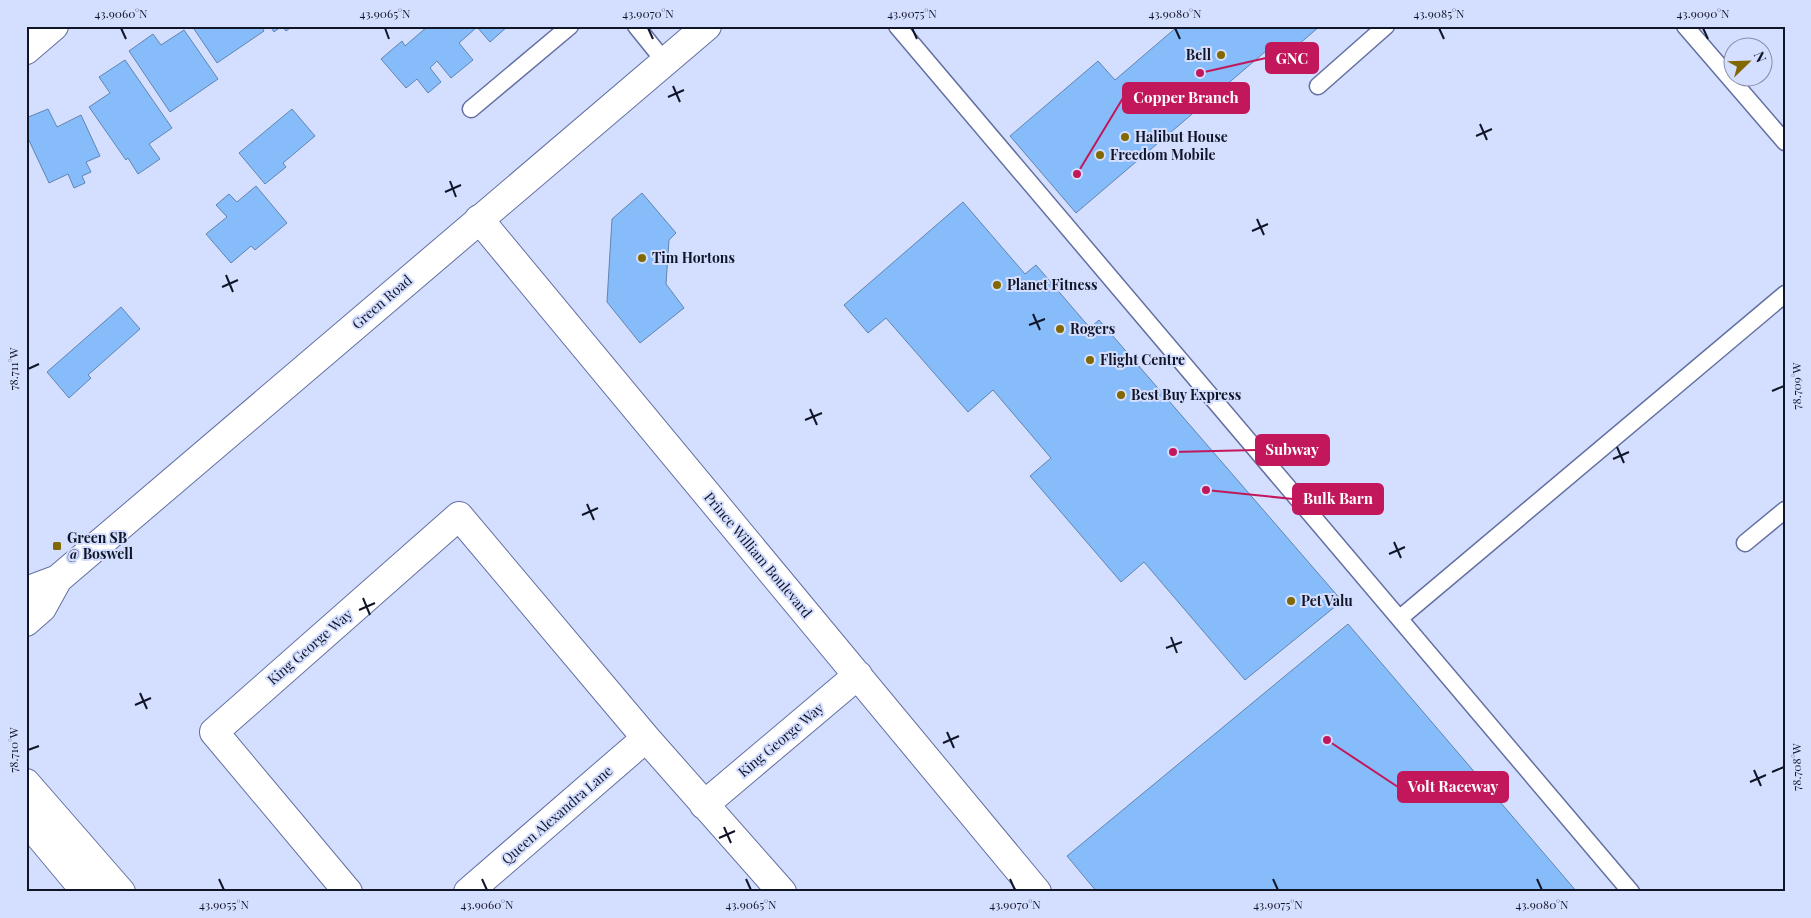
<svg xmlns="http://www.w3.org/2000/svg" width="1811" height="918" font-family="'Playfair Display',serif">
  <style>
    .building { fill: #86bcf9; stroke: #6085b0 }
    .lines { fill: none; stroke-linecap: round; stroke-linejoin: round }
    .lane-casing { stroke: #6370a1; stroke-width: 19 }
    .street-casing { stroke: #6370a1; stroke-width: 30 }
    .secondary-casing { stroke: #6370a1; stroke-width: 30 }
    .lane { stroke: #fff; stroke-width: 16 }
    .street { stroke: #fff; stroke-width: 28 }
    .secondary { stroke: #fff; stroke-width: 28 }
    .ticks { fill: none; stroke: #111528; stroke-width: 2 }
    .poi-dot { fill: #816800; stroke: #d4deff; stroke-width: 2 }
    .labels { text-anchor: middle; stroke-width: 4; stroke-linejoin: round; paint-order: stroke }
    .poi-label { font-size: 14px; font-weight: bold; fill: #111528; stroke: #d4deff; text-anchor: start }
    .street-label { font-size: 14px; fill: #111528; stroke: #d4deff }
    .leader { fill: none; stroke: #c2185b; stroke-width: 2 }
    .callout-dot { fill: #c2185b; stroke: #d4deff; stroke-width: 2 }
    .callout { fill: #c2185b; stroke: #c2185b; stroke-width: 2 }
    .callout-label { font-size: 15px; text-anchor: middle; font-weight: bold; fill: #fff }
    .neatline { fill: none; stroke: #111528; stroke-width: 2 }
    .ticks-label { font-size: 12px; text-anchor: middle; fill: #111528 }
  </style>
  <rect width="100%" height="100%" fill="#d4deff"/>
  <path class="building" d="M 192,26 L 261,26 L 264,31 L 217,63 Z
    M 270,26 L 282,26 L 274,32 Z
    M 282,26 L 293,26 L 286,31 Z
    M 428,26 L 508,26 L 490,42 L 477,27 L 459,43 L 473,60 L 451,78 L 437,61 L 430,68 L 441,82 L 428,93 L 417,79 L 406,88 L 381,59 L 402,41 L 405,46 Z
    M 1178,26 L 1320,26 L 1277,63 L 1266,51 L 1076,213 L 1010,136 L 1098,61 L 1115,80 Z
    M 184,30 L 218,79 L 170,112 L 129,51 L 153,34 L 161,45 Z
    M 125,60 L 172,128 L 149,144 L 160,159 L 138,174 L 128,158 L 126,160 L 89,107 L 110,93 L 99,77 Z
    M 48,109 L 57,127 L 81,115 L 100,156 L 86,162 L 91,172 L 82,176 L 85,183 L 74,188 L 68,174 L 49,183 L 26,134 L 26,118 Z
    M 292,109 L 315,136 L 283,163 L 286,167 L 265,184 L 239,153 Z
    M 256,186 L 287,223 L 255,250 L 251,246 L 231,263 L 206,234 L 227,217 L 216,205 L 229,194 L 237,202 Z
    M 642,193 L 676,233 L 669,240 L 666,284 L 684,308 L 640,343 L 607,302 L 612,219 Z
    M 963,202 L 1025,274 L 1036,265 L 1090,328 L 1099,320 L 1342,601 L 1245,680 L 1144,562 L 1121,582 L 1030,476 L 1051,458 L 993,390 L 968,412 L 886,318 L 868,333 L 844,305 Z
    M 121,307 L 140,329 L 88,375 L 91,378 L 69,398 L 47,372 Z
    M 1348,624 L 1577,892 L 1097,892 L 1067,856 Z"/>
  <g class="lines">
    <g class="lane-casing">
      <path id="lane" d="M 636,26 L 665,62
        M 897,26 L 1631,892
        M 1685,26 L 1785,142
        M 1318,86 L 1386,26
        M 471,109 L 570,26
        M 1745,543 L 1785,510
        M 1400,618 L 1785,294"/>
    </g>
    <g class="street-casing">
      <path id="street" d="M 26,50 L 54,26
        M 479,219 L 1037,892
        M 26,783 L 121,892
        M 704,805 L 858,675
        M 26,820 L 86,892
        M 348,892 L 214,732 L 459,516 L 646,738 L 782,892
        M 468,892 L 646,738"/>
    </g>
    <g class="secondary-casing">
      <path id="secondary" d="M 26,591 L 58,579 L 707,26
        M 26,622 L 42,608 L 58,579"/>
    </g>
    <use href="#lane" class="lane"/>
    <use href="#street" class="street"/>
    <use href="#secondary" class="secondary"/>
  </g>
  <path class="ticks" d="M 121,28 L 126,39M 385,28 L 389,39M 648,28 L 653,39M 912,28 L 917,39M 1175,28 L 1180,39M 1439,28 L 1444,39M 1703,28 L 1708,39M 673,86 L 680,102M 668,97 L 684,90M 1480,124 L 1487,140M 1476,136 L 1492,129M 450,181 L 456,197M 445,192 L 461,185M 1257,219 L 1264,235M 1252,231 L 1268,224M 226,275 L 233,292M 222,287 L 238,280M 1033,314 L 1040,330M 1029,325 L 1045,319M 28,369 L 39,364M 1772,391 L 1784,386M 810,409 L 817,425M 805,420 L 822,413M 1617,447 L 1624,463M 1613,459 L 1629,452M 587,504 L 594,520M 582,515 L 598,508M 1394,542 L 1401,558M 1389,554 L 1405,547M 363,598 L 370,615M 359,610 L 375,603M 1171,637 L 1177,653M 1166,648 L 1182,642M 140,693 L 147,709M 135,705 L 151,698M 947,732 L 954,748M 943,743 L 959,736M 28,750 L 39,746M 1754,770 L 1761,786M 1772,772 L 1784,767M 1750,782 L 1766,775M 724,827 L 731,843M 719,838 L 735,831M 219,879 L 224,890M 482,879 L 487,890M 746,879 L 751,890M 1010,879 L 1015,890M 1273,879 L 1278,890M 1537,879 L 1542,890"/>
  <g class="poi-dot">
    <circle cx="1221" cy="55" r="5"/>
    <circle cx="1125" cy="137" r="5"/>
    <circle cx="1100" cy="155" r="5"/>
    <circle cx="642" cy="258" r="5"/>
    <circle cx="997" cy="285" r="5"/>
    <circle cx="1060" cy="329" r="5"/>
    <circle cx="1090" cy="360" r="5"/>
    <circle cx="1121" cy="395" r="5"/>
    <rect x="52" y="541" width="10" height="10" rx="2.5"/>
    <circle cx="1291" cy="601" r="5"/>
  </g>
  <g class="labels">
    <g class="poi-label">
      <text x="1211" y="60" text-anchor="end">Bell</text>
      <text x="1135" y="142">Halibut House</text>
      <text x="1110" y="160">Freedom Mobile</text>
      <text x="652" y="263">Tim Hortons</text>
      <text x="1007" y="290">Planet Fitness</text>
      <text x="1070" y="334">Rogers</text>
      <text x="1100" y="365">Flight Centre</text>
      <text x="1131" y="400">Best Buy Express</text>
      <text x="67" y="543">Green SB<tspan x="67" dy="16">@ Boswell</tspan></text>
      <text x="1301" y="606">Pet Valu</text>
    </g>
    <g class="street-label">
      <text transform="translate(382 302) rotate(-41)" y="5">Green Road</text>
      <text transform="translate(758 555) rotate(50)" y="5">Prince William Boulevard</text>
      <text transform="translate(310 647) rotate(-41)" y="5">King George Way</text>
      <text transform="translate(781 740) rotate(-40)" y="5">King George Way</text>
      <text transform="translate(557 815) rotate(-41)" y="5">Queen Alexandra Lane</text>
    </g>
  </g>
  <path class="leader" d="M1200 73L1266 58M1077 174L1123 98M1173 452L1256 450M1206 490L1293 499M1327 740L1398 787"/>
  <g class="callout-dot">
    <circle cx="1200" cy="73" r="5"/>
    <circle cx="1077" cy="174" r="5"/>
    <circle cx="1173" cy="452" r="5"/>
    <circle cx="1206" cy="490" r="5"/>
    <circle cx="1327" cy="740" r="5"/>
  </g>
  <g class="callout">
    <rect x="1266" y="43" width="52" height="30" rx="5"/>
    <rect x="1123" y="83" width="126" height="30" rx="5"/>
    <rect x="1256" y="435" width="73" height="30" rx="5"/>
    <rect x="1293" y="484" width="90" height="30" rx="5"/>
    <rect x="1398" y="772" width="110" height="30" rx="5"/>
  </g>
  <g class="callout-label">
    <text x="1292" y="64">GNC</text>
    <text x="1186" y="103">Copper Branch</text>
    <text x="1292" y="455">Subway</text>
    <text x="1338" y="504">Bulk Barn</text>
    <text x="1453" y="792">Volt Raceway</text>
  </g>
  <rect width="1811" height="918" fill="none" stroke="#d4deff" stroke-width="55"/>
  <g transform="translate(1748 62) rotate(67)"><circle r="24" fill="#d4deff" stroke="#868ea9"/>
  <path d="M0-4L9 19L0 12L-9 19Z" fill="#816800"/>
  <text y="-8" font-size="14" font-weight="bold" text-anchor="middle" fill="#111528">N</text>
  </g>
  <rect x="28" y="28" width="1756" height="862" class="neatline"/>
  <g class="ticks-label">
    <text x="121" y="18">43.9060°N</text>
    <text x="385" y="18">43.9065°N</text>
    <text x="648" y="18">43.9070°N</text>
    <text x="912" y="18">43.9075°N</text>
    <text x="1175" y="18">43.9080°N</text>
    <text x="1439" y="18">43.9085°N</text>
    <text x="1703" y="18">43.9090°N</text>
    <text transform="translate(14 369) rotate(-90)" y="4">78.711°W</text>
    <text transform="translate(1797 386) rotate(-90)" y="4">78.709°W</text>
    <text transform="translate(14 750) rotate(-90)" y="4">78.710°W</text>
    <text transform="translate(1797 767) rotate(-90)" y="4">78.708°W</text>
    <text x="224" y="909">43.9055°N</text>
    <text x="487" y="909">43.9060°N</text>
    <text x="751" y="909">43.9065°N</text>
    <text x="1015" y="909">43.9070°N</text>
    <text x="1278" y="909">43.9075°N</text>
    <text x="1542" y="909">43.9080°N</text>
  </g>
</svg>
